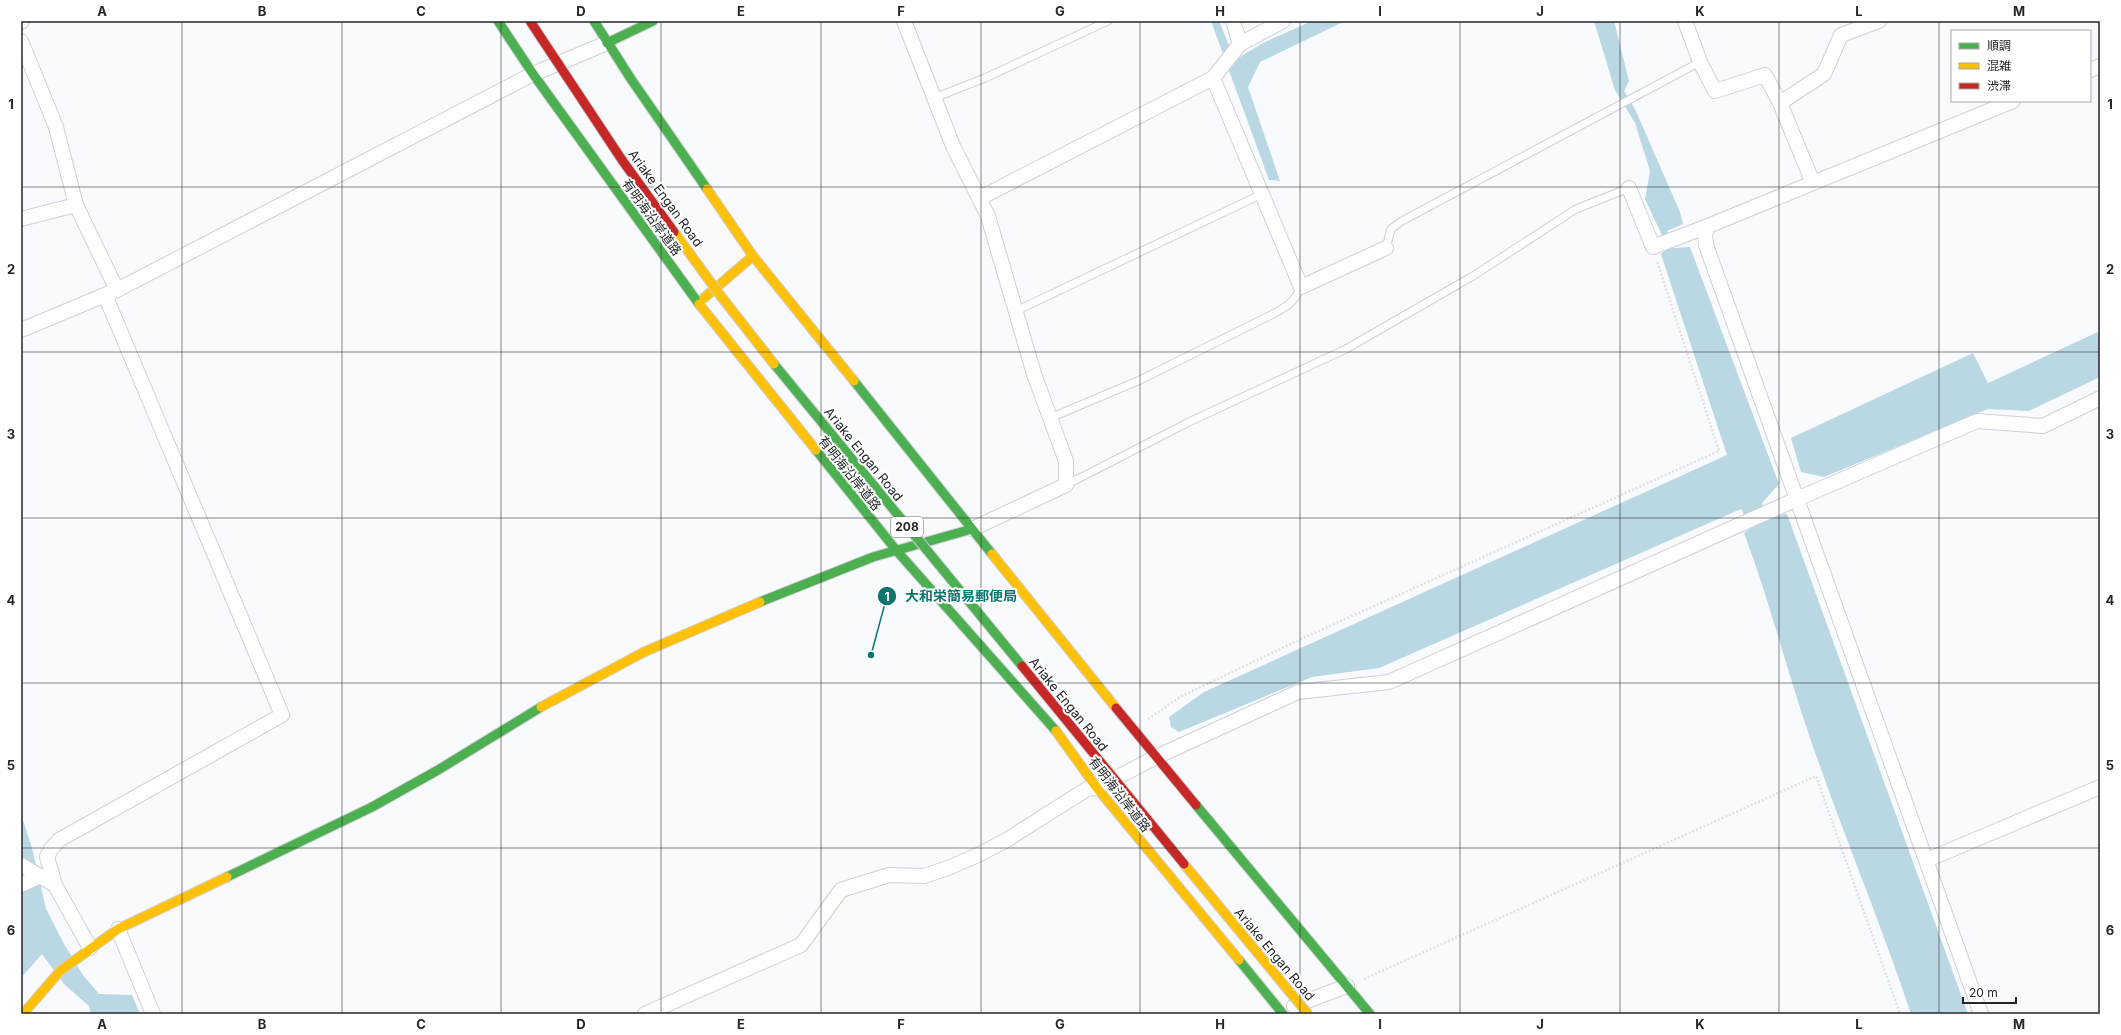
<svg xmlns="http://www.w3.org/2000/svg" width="2121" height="1035" font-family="Inter,'Noto Sans JP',sans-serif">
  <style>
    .water { fill: #b9d8e3 }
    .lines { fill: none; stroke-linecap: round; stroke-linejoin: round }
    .lane-casing { stroke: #cfd1d4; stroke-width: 9 }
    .street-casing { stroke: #cfd1d4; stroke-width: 16 }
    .fast-casing { stroke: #cfd1d4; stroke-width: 11 }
    .slow-casing { stroke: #cfd1d4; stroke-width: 11 }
    .jam-casing { stroke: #cfd1d4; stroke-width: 11 }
    .path { stroke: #e2e2e4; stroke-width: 2.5; stroke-dasharray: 2 2; stroke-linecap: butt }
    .lane { stroke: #fefeff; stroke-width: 7 }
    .street { stroke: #fefeff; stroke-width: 14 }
    .fast { stroke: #4caf50; stroke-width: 9 }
    .slow { stroke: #ffc107; stroke-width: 9 }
    .jam { stroke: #c62828; stroke-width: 9 }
    .fast-bridge-casing { stroke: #cfd1d4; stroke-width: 11; stroke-linecap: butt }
    .slow-bridge-casing { stroke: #cfd1d4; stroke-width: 11; stroke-linecap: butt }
    .jam-bridge-casing { stroke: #cfd1d4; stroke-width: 11; stroke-linecap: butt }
    .fast-bridge { stroke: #4caf50; stroke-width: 9 }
    .slow-bridge { stroke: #ffc107; stroke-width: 9 }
    .jam-bridge { stroke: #c62828; stroke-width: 9 }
    .grid { fill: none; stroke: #24272a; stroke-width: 1; stroke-opacity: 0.55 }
    .labels { text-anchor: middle; stroke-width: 4; stroke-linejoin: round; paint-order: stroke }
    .shield { fill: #fff; stroke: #66686a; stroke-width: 1 }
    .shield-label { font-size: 12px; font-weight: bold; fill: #24272a }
    .street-label { font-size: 13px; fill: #24272a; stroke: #fff }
    .leader { fill: none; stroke: #0f766e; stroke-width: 1.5 }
    .callout-dot { fill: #0f766e; stroke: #fff; stroke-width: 1.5 }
    .mark-label { font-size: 12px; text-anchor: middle; font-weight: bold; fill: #fff }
    .callout-label { font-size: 14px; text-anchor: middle; font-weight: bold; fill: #0f766e; stroke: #fff; stroke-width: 4; stroke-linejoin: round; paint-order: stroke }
    .neatline { fill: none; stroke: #24272a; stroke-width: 1.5 }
    .grid-label { font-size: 13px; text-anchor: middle; font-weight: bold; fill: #24272a }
  </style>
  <rect width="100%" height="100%" fill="#f8fafd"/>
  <path class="water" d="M 1211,21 L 1219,21 L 1235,60 L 1263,43 L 1312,21 L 1345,21 L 1260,62 L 1248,87 L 1280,181 L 1269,180 Z
    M 1594,21 L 1614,21 L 1629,81 L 1624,91 L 1635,109 L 1680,212 L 1683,224 L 1667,231 L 1674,248 L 1690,247 L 1779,484 L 1762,503 L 1767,516 L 1787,514 L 1968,1014 L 1911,1014 C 1880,920 1841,829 1809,735 C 1786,668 1769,599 1744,533 L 1751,528 L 1741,509 L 1379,668 L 1312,677 L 1179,732 L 1171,727 L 1169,717 L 1204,692 L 1727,455 L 1661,254 L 1668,248 L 1645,199 L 1650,171 L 1635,123 L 1615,90 Z
    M 2100,331 L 2100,377 L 2029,411 L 1988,409 L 1824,477 L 1801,472 L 1791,438 L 1973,353 L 1988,383 Z
    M 21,814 L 32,848 L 46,909 L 64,944 L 83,975 L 99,994 L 132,995 L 140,1014 L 91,1014 L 89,1006 L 64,984 L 42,954 L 21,978 Z"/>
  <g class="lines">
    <g class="lane-casing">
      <path id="lane" d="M 934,98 L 985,78 L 1108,21
        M 1386,248 L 1391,229 L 1402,221 L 1700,62
        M 1016,311 L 1262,194
        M 1050,418 L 1140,380 L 1275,313 C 1288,306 1295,301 1301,287
        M 1066,485 L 1189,422 L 1346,349 L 1473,276 L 1576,209 L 1629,188"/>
    </g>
    <g class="street-casing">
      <path id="street" d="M 904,21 L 953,146 L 988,216 L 1034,374 L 1066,461 L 1066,485 L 972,529
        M 1233,21 L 1240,44
        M 1685,21 L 1700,62 L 1715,91 L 1765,75 L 1780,103 L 1813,183
        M 21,22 L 22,21
        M 21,41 L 56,127 L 76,205 L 117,290
        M 2090,70 L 2100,66
        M 1213,78 L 1301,287 L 1386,248
        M 1780,103 L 1824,74 L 1841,35 L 1879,21
        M 1629,188 L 1653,247 L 1708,226
        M 980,198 L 1213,78 L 1240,44 L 1283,21
        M 21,219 L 76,205
        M 21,330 L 117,290 L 533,74 L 607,43
        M 1927,860 L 2100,787
        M 21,865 L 55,885
        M 21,885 L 40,876
        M 118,929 L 153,1014
        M 90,948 L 55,885 L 47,857 L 51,849 L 59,840 L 282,715 L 105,295
        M 1294,1006 L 1347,986
        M 645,1014 L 801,945 L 841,890 L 889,875 L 924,876 L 948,868 L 978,855 L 1005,841 L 1087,789 L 1097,788 L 1156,757 L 1298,692 L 1389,682 L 1797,499 L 1977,421 L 2043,426 L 2100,398
        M 1981,1014 L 1706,245 L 1705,234 L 1708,226 L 2013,101"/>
    </g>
    <g class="fast-casing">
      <path id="fast" d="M 498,21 L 533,74 L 699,304
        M 594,21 L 631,79 L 707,189
        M 607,43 L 653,21
        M 854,381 L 992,554
        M 816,450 L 896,550 L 1056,731
        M 760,602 L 873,557 L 972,529
        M 1196,805 L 1370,1014
        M 227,877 L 372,807 L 438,770 L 541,707
        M 1239,960 L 1283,1014"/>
    </g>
    <g class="slow-casing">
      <path id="slow" d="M 707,189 L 753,256 L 854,381
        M 704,298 L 753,256
        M 699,304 L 816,450
        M 992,554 L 1116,708
        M 541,707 L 644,652 L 760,602
        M 1056,731 L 1097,788 L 1239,960
        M 23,1014 L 60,971 L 118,929 L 227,877"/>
    </g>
    <g class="jam-casing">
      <path id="jam" d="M 1116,708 L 1196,805"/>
    </g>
    <path class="path" d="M 1148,719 L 1180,697 L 1303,638 L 1719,451 L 1657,261
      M 1364,979 L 1816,776 L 1900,1014"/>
    <use href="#lane" class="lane"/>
    <use href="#street" class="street"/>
    <use href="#fast" class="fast"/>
    <use href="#slow" class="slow"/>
    <use href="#jam" class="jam"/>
    <g class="fast-bridge-casing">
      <path id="fast-bridge" d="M 774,364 L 1022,666"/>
    </g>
    <g class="slow-bridge-casing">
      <path id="slow-bridge" d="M 674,232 L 720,295 L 774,364
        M 1184,864 L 1308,1014"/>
    </g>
    <g class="jam-bridge-casing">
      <path id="jam-bridge" d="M 530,21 L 622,160 L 674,232
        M 1022,666 L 1184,864"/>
    </g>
    <use href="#fast-bridge" class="fast-bridge"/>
    <use href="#slow-bridge" class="slow-bridge"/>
    <use href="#jam-bridge" class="jam-bridge"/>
  </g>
  <path class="grid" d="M 182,21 L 182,1014M 342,21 L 342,1014M 501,21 L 501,1014M 661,21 L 661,1014M 821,21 L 821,1014M 981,21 L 981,1014M 1140,21 L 1140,1014M 1300,21 L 1300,1014M 1460,21 L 1460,1014M 1620,21 L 1620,1014M 1779,21 L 1779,1014M 1939,21 L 1939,1014M 21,187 L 2100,187M 21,352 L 2100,352M 21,518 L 2100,518M 21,683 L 2100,683M 21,848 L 2100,848"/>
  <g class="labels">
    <rect class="shield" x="891" y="517" width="32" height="20" rx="3"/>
    <g class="shield-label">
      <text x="907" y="531">208</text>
    </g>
    <g class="street-label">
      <text transform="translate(666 198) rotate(54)" y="5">Ariake Engan Road</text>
      <text transform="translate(652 217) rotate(54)" y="5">有明海沿岸道路</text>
      <text transform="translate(864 454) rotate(51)" y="5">Ariake Engan Road</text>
      <text transform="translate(850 473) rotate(51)" y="5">有明海沿岸道路</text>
      <text transform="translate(1069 704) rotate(51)" y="5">Ariake Engan Road</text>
      <text transform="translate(1120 794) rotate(52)" y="5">有明海沿岸道路</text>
      <text transform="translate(1275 954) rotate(50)" y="5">Ariake Engan Road</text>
    </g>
  </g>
  <path class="leader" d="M871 655L887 596"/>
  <g class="callout-dot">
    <circle cx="871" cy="655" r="4"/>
    <circle cx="887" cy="596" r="10"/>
  </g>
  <g class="mark-label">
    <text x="887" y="601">1</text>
  </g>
  <g class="callout-label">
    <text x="961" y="601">大和栄簡易郵便局</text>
  </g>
  <rect width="2121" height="1035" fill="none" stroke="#ffffff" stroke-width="44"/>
  <rect x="1951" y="30" width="140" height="72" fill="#ffffff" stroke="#a7a9aa"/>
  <rect x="1959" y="43" width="20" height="6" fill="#4caf50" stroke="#a7a9aa"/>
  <text x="1987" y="50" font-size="12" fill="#24272a">順調</text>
  <rect x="1959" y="63" width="20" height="6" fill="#ffc107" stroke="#a7a9aa"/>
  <text x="1987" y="70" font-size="12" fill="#24272a">混雑</text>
  <rect x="1959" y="83" width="20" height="6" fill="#c62828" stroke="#a7a9aa"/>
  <text x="1987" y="90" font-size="12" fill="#24272a">渋滞</text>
  <path d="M1963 997v6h53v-6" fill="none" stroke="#24272a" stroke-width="2"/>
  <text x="1969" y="997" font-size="12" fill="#24272a" stroke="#ffffff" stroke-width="3" paint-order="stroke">20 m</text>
  <rect x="22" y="22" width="2077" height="991" class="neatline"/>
  <g class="grid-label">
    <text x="102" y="16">A</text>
    <text x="262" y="16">B</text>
    <text x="421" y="16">C</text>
    <text x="581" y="16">D</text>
    <text x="741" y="16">E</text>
    <text x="901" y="16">F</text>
    <text x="1060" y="16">G</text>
    <text x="1220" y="16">H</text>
    <text x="1380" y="16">I</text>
    <text x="1540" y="16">J</text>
    <text x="1700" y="16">K</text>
    <text x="1859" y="16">L</text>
    <text x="2019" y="16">M</text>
    <text x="11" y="109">1</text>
    <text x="2110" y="109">1</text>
    <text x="11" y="274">2</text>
    <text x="2110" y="274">2</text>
    <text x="11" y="439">3</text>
    <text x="2110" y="439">3</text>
    <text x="11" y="605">4</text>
    <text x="2110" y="605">4</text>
    <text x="11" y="770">5</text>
    <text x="2110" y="770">5</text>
    <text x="11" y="935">6</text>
    <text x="2110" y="935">6</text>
    <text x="102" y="1029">A</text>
    <text x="262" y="1029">B</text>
    <text x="421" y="1029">C</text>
    <text x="581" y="1029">D</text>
    <text x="741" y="1029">E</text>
    <text x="901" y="1029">F</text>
    <text x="1060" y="1029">G</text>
    <text x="1220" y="1029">H</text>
    <text x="1380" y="1029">I</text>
    <text x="1540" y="1029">J</text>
    <text x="1700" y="1029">K</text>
    <text x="1859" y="1029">L</text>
    <text x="2019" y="1029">M</text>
  </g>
</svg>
